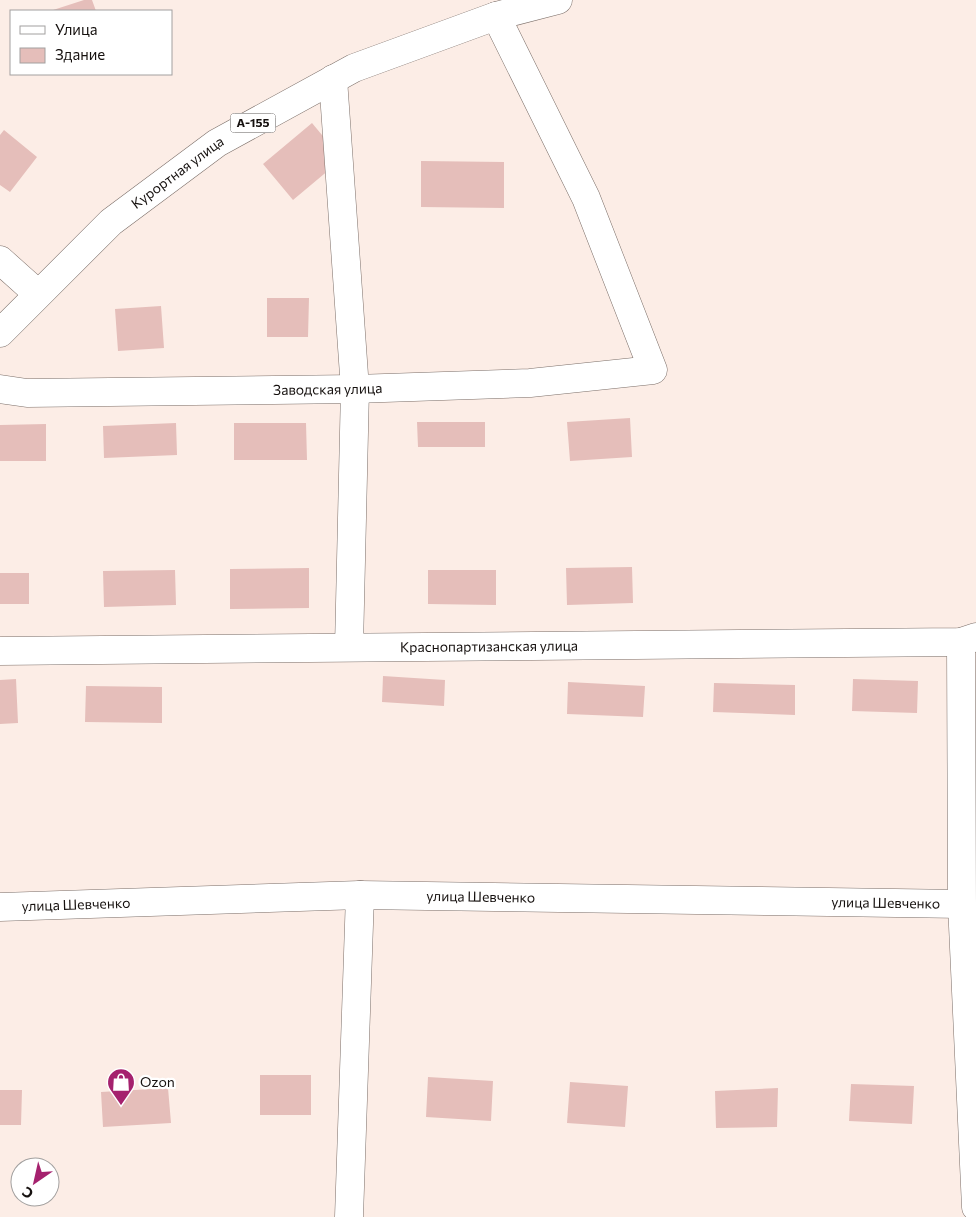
<svg xmlns="http://www.w3.org/2000/svg" width="976" height="1217" font-family="Commissioner,sans-serif">
  <style>
    .building { fill: #e5beba }
    .lines { fill: none; stroke-linecap: round; stroke-linejoin: round }
    .street-casing { stroke: #7c6f69; stroke-width: 29 }
    .primary-casing { stroke: #7c6f69; stroke-width: 29 }
    .street { stroke: #fff; stroke-width: 28 }
    .primary { stroke: #fff; stroke-width: 28 }
    .labels { text-anchor: middle; stroke-width: 4.5; stroke-linejoin: round; paint-order: stroke }
    .shield { fill: #fff; stroke: #5c5857; stroke-width: 1 }
    .shield-label { font-size: 12px; font-weight: bold; fill: #16110f }
    .street-label { font-size: 14px; fill: #16110f; stroke: #fff }
    .poi-label { font-size: 14px; fill: #16110f; stroke: #fff; text-anchor: start }
  </style>
  <rect width="100%" height="100%" fill="#fcede6"/>
  <path class="building" d="M 84,0 L 92,0 L 96,11 L 50,11 Z
    M 312,123 L 342,159 L 293,200 L 263,164 Z
    M 4,130 L 37,157 L 10,192 L 0,185 L 0,135 Z
    M 421,161 L 504,162 L 504,208 L 421,207 Z
    M 267,298 L 309,298 L 308,337 L 267,337 Z
    M 161,306 L 164,348 L 118,351 L 115,309 Z
    M 630,418 L 632,457 L 570,461 L 567,422 Z
    M 417,422 L 485,422 L 485,447 L 418,447 Z
    M 176,423 L 177,455 L 104,458 L 103,426 Z
    M 234,423 L 306,423 L 307,460 L 234,460 Z
    M 46,424 L 46,461 L 0,461 L 0,425 Z
    M 632,567 L 633,603 L 567,605 L 566,568 Z
    M 309,568 L 309,608 L 230,609 L 230,569 Z
    M 175,570 L 176,605 L 104,607 L 103,571 Z
    M 428,570 L 496,570 L 496,605 L 428,604 Z
    M 0,573 L 29,573 L 29,604 L 0,604 Z
    M 383,676 L 445,680 L 444,706 L 382,702 Z
    M 16,679 L 18,723 L 0,724 L 0,680 Z
    M 853,679 L 918,681 L 917,713 L 852,711 Z
    M 568,682 L 645,686 L 643,717 L 567,714 Z
    M 714,683 L 795,685 L 795,715 L 713,712 Z
    M 86,686 L 162,687 L 162,723 L 85,722 Z
    M 260,1075 L 311,1075 L 311,1115 L 260,1115 Z
    M 428,1077 L 493,1081 L 491,1121 L 426,1117 Z
    M 570,1082 L 628,1086 L 625,1127 L 567,1123 Z
    M 851,1084 L 914,1086 L 912,1124 L 849,1121 Z
    M 168,1088 L 171,1123 L 103,1127 L 101,1092 Z
    M 778,1088 L 777,1127 L 716,1128 L 715,1091 Z
    M 0,1090 L 22,1090 L 21,1125 L 0,1125 Z"/>
  <g class="lines">
    <g class="street-casing">
      <g id="street">
        <path d="M 333,79 L 355,389 L 349,647"/>
        <path d="M 0,260 L 38,294"/>
        <path id="s1" d="M 0,389 L 27,393 L 355,389 L 530,383 L 653,370 L 586,198 L 496,16"/>
        <path d="M 961,642 L 962,904 L 976,1207"/>
        <path id="s2" d="M 0,651 L 961,642 L 976,637"/>
        <path id="s3" d="M 0,907 L 360,895 L 962,904"/>
        <path d="M 349,1217 L 360,895"/>
      </g>
    </g>
    <g class="primary-casing">
      <g id="primary">
        <path id="s4" d="M 0,333 L 111,222 L 217,143 L 354,68 L 496,16 L 558,0"/>
      </g>
    </g>
    <use href="#street" class="street"/>
    <use href="#primary" class="primary"/>
  </g>
  <defs>
    <g id="shop-pin" transform="scale(1.4375)"><path d="M0 17L-7.5 6A9.5 9.5 0 1 1 7.5 6Z" fill="#a5216e" stroke="#fff"/><path d="M-5-2.5h2.3a2.7 3.5 0 0 1 5.4 0H5L5.5 6h-11ZM-1.5-2.5h3a1.5 2.3 0 0 0-3 0Z" fill="#fff"/></g>
  </defs>
  <g fill-rule="evenodd">
    <use href="#shop-pin" x="121" y="1082"/>
  </g>
  <g class="labels">
    <rect class="shield" x="230.5" y="113.5" width="45" height="19" rx="4"/>
    <g class="shield-label">
      <text x="253" y="127">А-155</text>
    </g>
    <g class="street-label">
      <text dy="5" stroke="none"><textPath href="#s4" startOffset="240">Курортная улица</textPath></text>
      <text dy="5" stroke="none"><textPath href="#s1" startOffset="328">Заводская улица</textPath></text>
      <text dy="5" stroke="none"><textPath href="#s2" startOffset="489">Краснопартизанская улица</textPath></text>
      <text dy="5" stroke="none"><textPath href="#s3" startOffset="481">улица Шевченко</textPath></text>
      <text dy="5" stroke="none"><textPath href="#s3" startOffset="886">улица Шевченко</textPath></text>
      <text dy="5" stroke="none"><textPath href="#s3" startOffset="76">улица Шевченко</textPath></text>
    </g>
    <g class="poi-label">
      <text x="140" y="1087">Ozon</text>
    </g>
  </g>
  <rect x="10" y="10" width="162" height="65" fill="#ffffff" stroke="#a2a09f"/>
  <rect x="20" y="26" width="25" height="8" fill="#ffffff" stroke="#a2a09f"/>
  <text x="55" y="35" font-size="15" fill="#16110f">Улица</text>
  <rect x="20" y="48" width="25" height="15" fill="#e5beba" stroke="#a2a09f"/>
  <text x="55" y="60" font-size="15" fill="#16110f">Здание</text>
  <g transform="translate(35 1182) rotate(214)"><circle r="24" fill="#ffffff" stroke="#a2a09f"/>
  <path d="M0-4L9 19L0 12L-9 19Z" fill="#a5216e"/>
  <text y="-8" font-size="14" font-weight="bold" text-anchor="middle" fill="#16110f">С</text>
  </g>
</svg>
